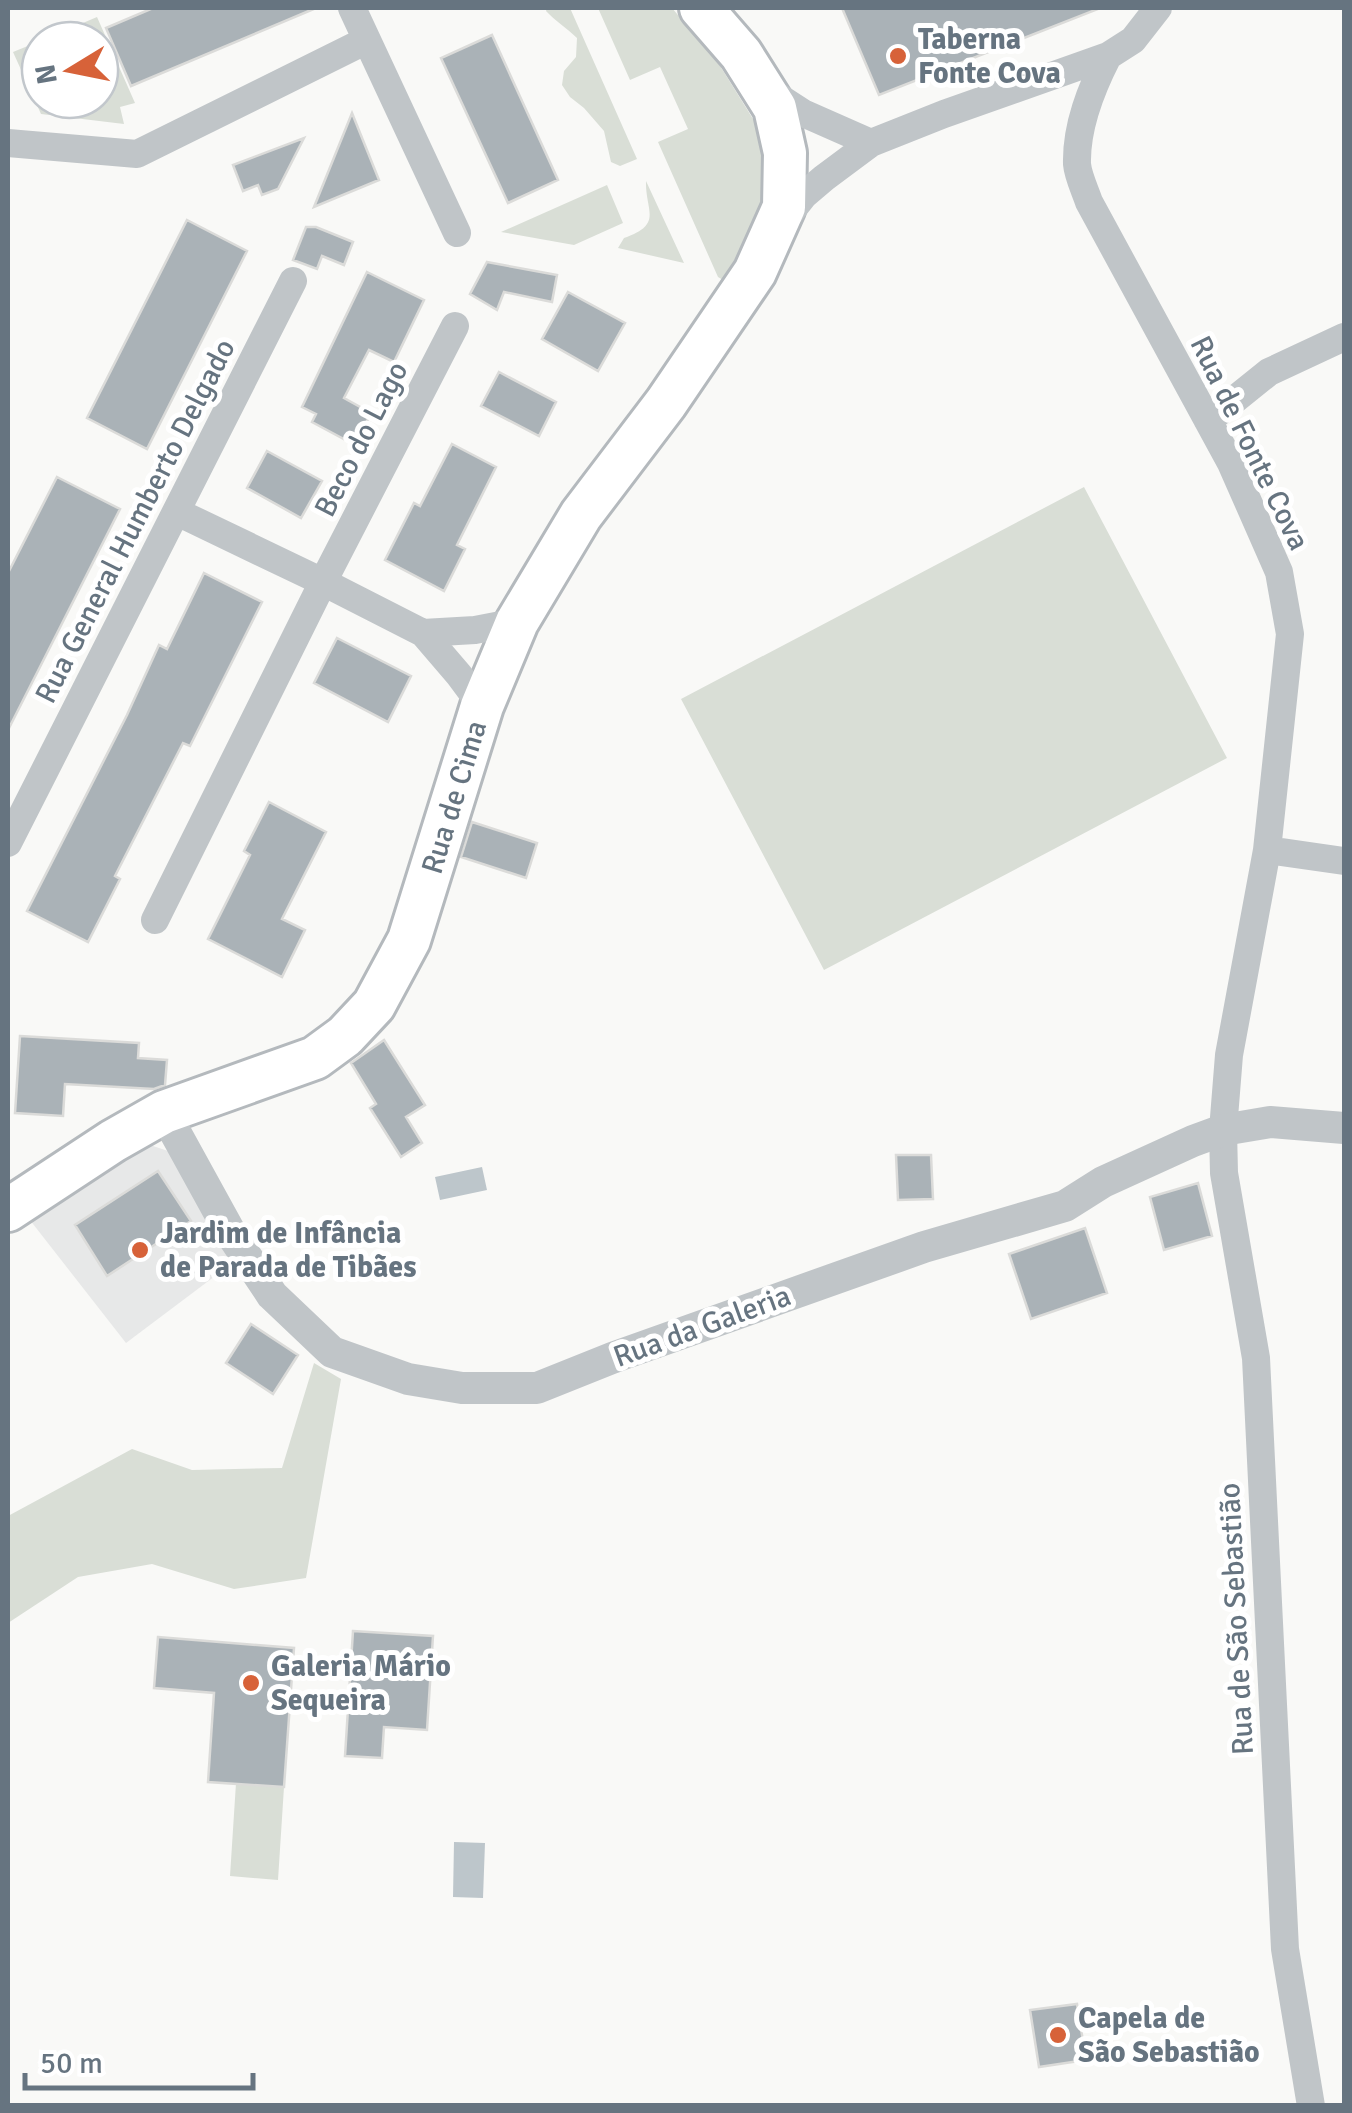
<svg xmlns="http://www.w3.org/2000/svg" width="1352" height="2113" font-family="Signika,sans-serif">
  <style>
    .built { fill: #e7e8e8 }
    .green { fill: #d9ded6 }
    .water { fill: #bdc6cb }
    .building { fill: #aab2b7; stroke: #dbdbd9; stroke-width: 2.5 }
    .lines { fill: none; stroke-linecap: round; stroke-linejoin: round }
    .primary-casing { stroke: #b4b9bd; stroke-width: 48 }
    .minor { stroke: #c0c5c8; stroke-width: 28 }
    .tertiary { stroke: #c0c5c8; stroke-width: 32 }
    .primary { stroke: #fff; stroke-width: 42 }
    .poi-dot { fill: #d76239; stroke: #fff; stroke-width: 4 }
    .labels { text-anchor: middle; stroke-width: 10; stroke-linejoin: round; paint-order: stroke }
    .poi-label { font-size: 30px; font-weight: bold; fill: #667480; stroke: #fff; text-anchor: start }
    .street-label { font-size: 30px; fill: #667480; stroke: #fff }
  </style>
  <rect width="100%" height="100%" fill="#f9f9f7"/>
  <path class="built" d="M 150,1145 L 168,1151 L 235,1261 L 126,1343 L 26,1215 L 137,1146 Z"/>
  <path class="green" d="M 547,8 L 570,8 L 637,159 L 620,166 L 611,162 L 604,131 L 584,108 L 570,97 L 562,85 L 564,71 L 576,57 L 577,38 C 567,28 555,21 546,11 Z
    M 598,8 L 672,8 L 717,61 L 758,127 L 765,154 L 766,186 L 761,217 L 728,283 L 718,277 L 658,142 L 688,129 L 660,67 L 630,80 Z
    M 97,17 L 135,103 L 120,107 L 124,124 L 41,114 L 13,52 L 40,41 L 40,100 L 100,100 L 100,40 L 43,40 Z
    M 646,181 L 684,263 L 618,248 L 624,238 C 664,224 645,211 646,181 Z
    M 607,185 L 623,223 L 574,245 L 501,232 Z
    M 1084,487 L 1227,758 L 824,970 L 681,699 Z
    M 314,1363 L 341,1379 L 306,1578 L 234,1589 L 152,1564 L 78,1577 L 8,1623 L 8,1516 L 132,1449 L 192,1470 L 282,1468 Z
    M 236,1783 L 284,1787 L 278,1880 L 230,1876 Z"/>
  <path class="water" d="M 482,1167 L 487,1190 L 440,1200 L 435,1177 Z
    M 454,1842 L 485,1843 L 483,1898 L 453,1897 Z"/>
  <path class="building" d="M 153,8 L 316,8 L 131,86 L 106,28 Z
    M 842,8 L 1098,8 L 1098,9 L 879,95 Z
    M 492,35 L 558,180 L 508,203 L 441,58 Z
    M 352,113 L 379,180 L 314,207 Z
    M 304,138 L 278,189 L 262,195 L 258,185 L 243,191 L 233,165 Z
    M 187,220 L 247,251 L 147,449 L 87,418 Z
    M 306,227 L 316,227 L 353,242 L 344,265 L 322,256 L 317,269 L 293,260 Z
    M 487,262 L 557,275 L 552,302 L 504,292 L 497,310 L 470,294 Z
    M 367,272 L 424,300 L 394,362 L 369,350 L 344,398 L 371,413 L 355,445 L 312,422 L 316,414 L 302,407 Z
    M 568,292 L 625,323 L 598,371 L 542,339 Z
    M 499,372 L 556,402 L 539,436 L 481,406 Z
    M 452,444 L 496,467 L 457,545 L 465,549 L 444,591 L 385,560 L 414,503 L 420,506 Z
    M 267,451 L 322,481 L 301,518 L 247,488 Z
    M 57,477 L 120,509 L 8,730 L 8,573 Z
    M 204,573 L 262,602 L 190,746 L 183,743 L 115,876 L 120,879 L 88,942 L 27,911 L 127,715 L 159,645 L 167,649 Z
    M 337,638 L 411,676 L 388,722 L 314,683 Z
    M 269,802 L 326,832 L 282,919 L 305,930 L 282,977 L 208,939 L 250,855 L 244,851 Z
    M 472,822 L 537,843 L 526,878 L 461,857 Z
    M 20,1036 L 139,1043 L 138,1058 L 167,1060 L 165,1085 L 154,1089 L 65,1084 L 63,1116 L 15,1113 Z
    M 384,1040 L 425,1105 L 406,1117 L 422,1143 L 401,1157 L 370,1108 L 376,1104 L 351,1063 Z
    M 896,1155 L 931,1155 L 933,1199 L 898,1200 Z
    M 158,1171 L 191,1221 L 107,1276 L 75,1225 Z
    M 1198,1183 L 1212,1236 L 1164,1250 L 1150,1197 Z
    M 1085,1228 L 1107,1293 L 1031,1319 L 1009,1254 Z
    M 251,1324 L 298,1355 L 273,1394 L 226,1363 Z
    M 353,1631 L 433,1636 L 427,1730 L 384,1727 L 382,1758 L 345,1756 Z
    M 158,1637 L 294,1648 L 284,1787 L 208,1782 L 214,1693 L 154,1688 Z
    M 1077,2004 L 1086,2060 L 1039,2067 L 1030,2010 Z"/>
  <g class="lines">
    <g class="primary-casing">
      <path id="primary" d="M 8,1210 L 113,1141 L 164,1112 L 315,1058 L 345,1036 L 374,1005 L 409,940 L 482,706 L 517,622 L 581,515 L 666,403 L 755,272 L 784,207 L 785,153 L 775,108 L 741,54 L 701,8"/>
    </g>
    <path class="minor" d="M 352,8 L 457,233
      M 1108,56 L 1133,40 L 1158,8
      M 766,89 L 803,113 L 871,143
      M 8,143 L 137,154 L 367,40
      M 781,224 L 804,195 L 824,178 L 871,143 L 944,114 L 1108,56 C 1091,89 1076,126 1077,164 C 1078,176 1085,190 1089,202 L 1231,463 L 1279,572 L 1290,634 L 1267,850 L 1229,1055 L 1223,1130 L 1224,1173 L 1256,1358 L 1285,1949 L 1311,2106
      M 1208,421 L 1269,372 L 1344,337
      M 177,512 L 323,582 L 423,633 L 475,630 L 517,622
      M 423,633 L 459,675 L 482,706
      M 8,843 L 293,281
      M 1267,850 L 1344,861
      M 155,920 L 323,582 L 455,326"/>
    <path class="tertiary" d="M 164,1112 L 230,1232 L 272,1295 L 332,1352 L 408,1379 L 462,1388 L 537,1388 L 612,1358 L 924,1247 L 1065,1206 L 1103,1182 L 1193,1141 L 1223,1130 L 1270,1122 L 1344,1128"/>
    <use href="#primary" class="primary"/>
  </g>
  <g class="poi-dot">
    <circle cx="898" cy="56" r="10"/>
    <circle cx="140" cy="1250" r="10"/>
    <circle cx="251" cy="1683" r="10"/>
    <circle cx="1058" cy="2035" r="10"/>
  </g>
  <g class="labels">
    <g class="poi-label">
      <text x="918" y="49">Taberna<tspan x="918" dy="34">Fonte Cova</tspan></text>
      <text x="160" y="1243">Jardim de Infância<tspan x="160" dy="34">de Parada de Tibães</tspan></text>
      <text x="271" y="1676">Galeria Mário<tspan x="271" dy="34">Sequeira</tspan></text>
      <text x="1078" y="2028">Capela de<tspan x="1078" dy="34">São Sebastião</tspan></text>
    </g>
    <g class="street-label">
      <text transform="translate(361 439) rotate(-63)" y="10">Beco do Lago</text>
      <text transform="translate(1250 443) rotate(64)" y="10">Rua de Fonte Cova</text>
      <text transform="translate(135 521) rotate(-63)" y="10">Rua General Humberto Delgado</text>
      <text transform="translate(454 797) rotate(-73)" y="10">Rua de Cima</text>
      <text transform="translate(702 1326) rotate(-20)" y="10">Rua da Galeria</text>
      <text transform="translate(1236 1619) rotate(-93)" y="10">Rua de São Sebastião</text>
    </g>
  </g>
  <rect width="1352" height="2113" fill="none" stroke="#667480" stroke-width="20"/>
  <g transform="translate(70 70) rotate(260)"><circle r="48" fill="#ffffff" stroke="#c2c7cc" stroke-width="2.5"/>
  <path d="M0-8L18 38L0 25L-18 38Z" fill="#d76239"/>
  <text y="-15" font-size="28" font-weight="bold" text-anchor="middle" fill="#667480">N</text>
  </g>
  <path d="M25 2073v15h228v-15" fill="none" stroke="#667480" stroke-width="5"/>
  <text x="40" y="2073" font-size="30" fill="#667480" stroke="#ffffff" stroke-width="8" paint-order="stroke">50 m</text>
</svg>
